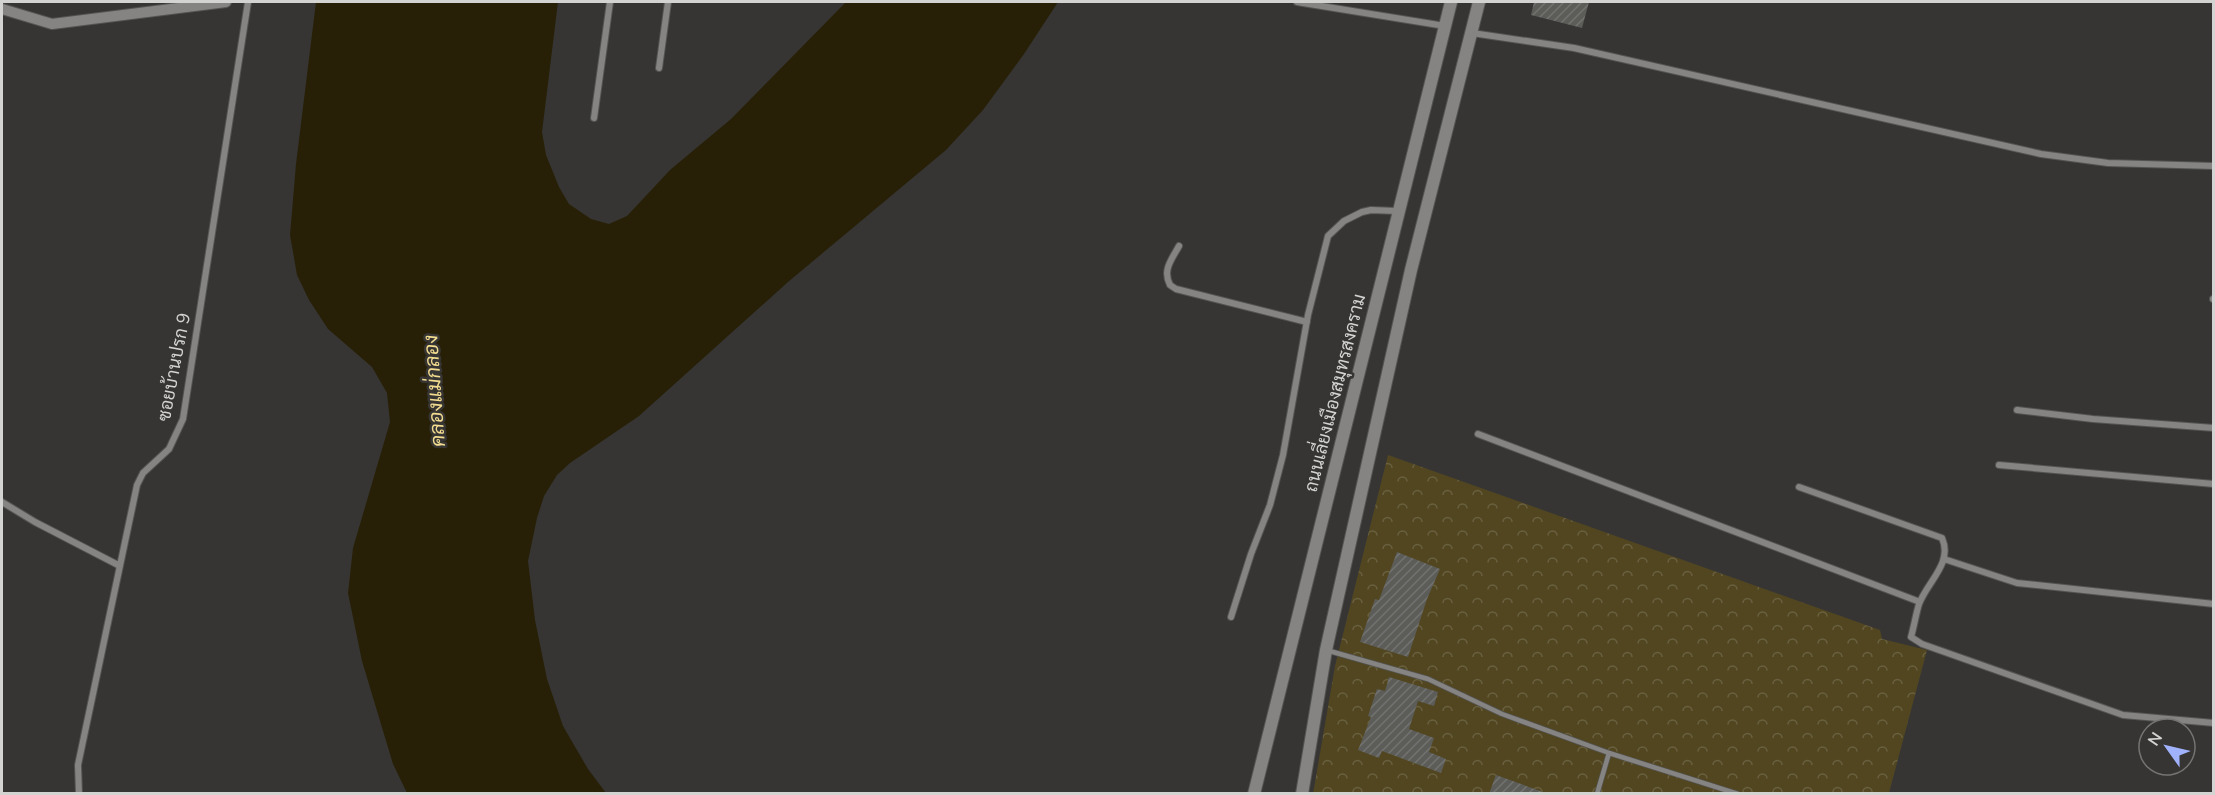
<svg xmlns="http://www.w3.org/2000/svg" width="2215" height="795" font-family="'Nunito Sans',Sarabun,sans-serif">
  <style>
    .forest { fill: url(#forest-crowns) }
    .water { fill: #272006 }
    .building { fill: url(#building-hatch) }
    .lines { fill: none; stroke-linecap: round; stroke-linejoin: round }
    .service-casing { stroke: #545452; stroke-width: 6 }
    .minor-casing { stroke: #545452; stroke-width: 8 }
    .tertiary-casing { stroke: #545452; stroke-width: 12 }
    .secondary-casing { stroke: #545452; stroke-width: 14 }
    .service { stroke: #858482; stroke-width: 4.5 }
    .minor { stroke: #858482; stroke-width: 6 }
    .tertiary { stroke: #858482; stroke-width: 10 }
    .secondary { stroke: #858482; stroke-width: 12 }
    .labels { text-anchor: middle; stroke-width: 5; stroke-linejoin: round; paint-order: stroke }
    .street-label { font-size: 18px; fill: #d3d3d1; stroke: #363533 }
    .water-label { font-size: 20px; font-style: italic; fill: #f2dc8f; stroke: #363533 }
  </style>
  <defs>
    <pattern id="forest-crowns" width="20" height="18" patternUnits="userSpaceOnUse" patternTransform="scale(1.5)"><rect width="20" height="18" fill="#514620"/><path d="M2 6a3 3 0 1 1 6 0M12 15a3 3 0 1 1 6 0" fill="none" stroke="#69603f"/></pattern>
    <pattern id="building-hatch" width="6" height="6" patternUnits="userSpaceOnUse" patternTransform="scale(1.5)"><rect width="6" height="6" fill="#5c5c59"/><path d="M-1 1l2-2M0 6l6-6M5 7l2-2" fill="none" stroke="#727270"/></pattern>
  </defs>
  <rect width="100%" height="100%" fill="#363533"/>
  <path class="forest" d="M 1388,455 L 1880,630 L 1882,639 L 1927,650 L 1889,793 L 1313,794 L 1335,666 Z"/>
  <path class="water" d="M 316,2 L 558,2 L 542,132 L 546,155 L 559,187 L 569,204 L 591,219 L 609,224 L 627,216 L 670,170 L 731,119 L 846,2 L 1058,2 L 1024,54 L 983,110 L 946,150 L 788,282 L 639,416 L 570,463 L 557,475 L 544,496 L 537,518 L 528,561 L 535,620 L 547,679 L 563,726 L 588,769 L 606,793 L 407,793 L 393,764 L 362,661 L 348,593 L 353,548 L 390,422 L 387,393 L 372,367 L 328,329 L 309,300 L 297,275 L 290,235 L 296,164 Z"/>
  <path class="building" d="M 1534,2 L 1589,2 L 1582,28 L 1531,15 Z
    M 1397,552 L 1440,569 L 1427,599 L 1408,657 L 1360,642 L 1375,599 L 1379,600 Z
    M 1389,677 L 1438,692 L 1434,706 L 1418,701 L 1409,729 L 1434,738 L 1429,752 L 1446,759 L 1441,773 L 1382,751 L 1379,758 L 1358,750 L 1371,717 L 1368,716 L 1377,689 L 1385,691 Z
    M 1496,775 L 1543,792 L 1543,794 L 1489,794 Z"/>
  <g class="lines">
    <g class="service-casing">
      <path id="service" d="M 1326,650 L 1428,679 L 1502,714 L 1609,753 L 1738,794
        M 1597,794 L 1609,753"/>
    </g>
    <g class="minor-casing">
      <path id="minor" d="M 1297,2 L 1445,26
        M 1472,33 L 1574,48 L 2041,154 L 2108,163 L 2214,166
        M 659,68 L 668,2
        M 594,118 L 610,2
        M 1179,246 C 1172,259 1162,270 1170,285 L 1176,289 L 1307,322
        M 2213,299 L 2214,299
        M 2017,410 L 2093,419 L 2214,428
        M 1478,434 L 1920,602
        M 1999,465 L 2214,484
        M 1799,487 L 1942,538 C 1953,563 1928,581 1919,604 C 1916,614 1914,626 1911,637 L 1922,644 L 2123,715 L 2214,723
        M 2,502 L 35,522 L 120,566
        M 1944,559 L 2017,583 L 2214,604
        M 1231,617 L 1251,554 L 1270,505 L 1283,455 L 1308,315 L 1328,236 L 1344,221 L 1362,212 L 1371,210 L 1397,211
        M 79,794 L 78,765 L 137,485 L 143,473 L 169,449 L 183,419 L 248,2"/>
    </g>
    <g class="tertiary-casing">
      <path id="tertiary" d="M 2,9 L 52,24 L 226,2"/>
    </g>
    <g class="secondary-casing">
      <path id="secondary" d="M 1254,794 L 1451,2
        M 1302,794 L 1326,650 L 1411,270 L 1479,2"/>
    </g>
    <use href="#service" class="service"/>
    <use href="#minor" class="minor"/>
    <use href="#tertiary" class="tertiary"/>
    <use href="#secondary" class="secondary"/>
  </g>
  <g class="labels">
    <g class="street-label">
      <text transform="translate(174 367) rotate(-79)" y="6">ซอยบ้านปรก 9</text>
      <text transform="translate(1335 393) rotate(-76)" y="6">ถนนเลี่ยงเมืองสมุทรสงคราม</text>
    </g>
    <g class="water-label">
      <text transform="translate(434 391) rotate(-94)" y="7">คลองแม่กลอง</text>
    </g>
  </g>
  <rect width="2215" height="795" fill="none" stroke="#d3d3d1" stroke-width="6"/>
  <g transform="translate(2167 747) rotate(304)"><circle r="28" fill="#363533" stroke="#757472" stroke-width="1.5"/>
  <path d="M0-4.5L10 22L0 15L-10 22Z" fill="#a1b2fd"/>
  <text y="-9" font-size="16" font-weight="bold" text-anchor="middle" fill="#d3d3d1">N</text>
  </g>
</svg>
